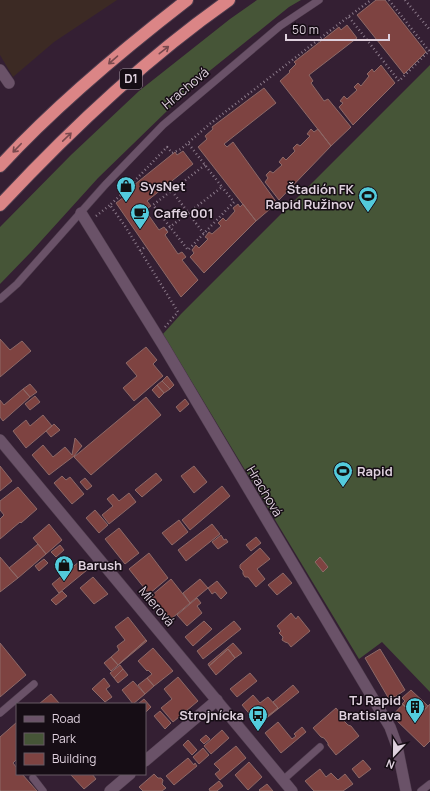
<svg xmlns="http://www.w3.org/2000/svg" width="430" height="791" font-family="Manrope,sans-serif">
  <style>
    .industrial { fill: #3c2a24 }
    .green { fill: #465537 }
    .building { fill: #7e4341; stroke: #8d6967 }
    .lines { fill: none; stroke-linecap: round; stroke-linejoin: round }
    .service-casing { stroke: #4e3c4d; stroke-width: 8 }
    .minor-casing { stroke: #4e3c4d; stroke-width: 12 }
    .tertiary-casing { stroke: #4e3c4d; stroke-width: 12 }
    .motorway-casing { stroke: #4e3c4d; stroke-width: 14 }
    .path { stroke: #8c7b8b; stroke-width: 2.5; stroke-dasharray: 1 3; stroke-linecap: butt }
    .service { stroke: #6a5268; stroke-width: 7 }
    .minor { stroke: #6a5268; stroke-width: 11 }
    .tertiary { stroke: #6a5268; stroke-width: 11 }
    .motorway { stroke: #db8586; stroke-width: 12 }
    .oneway { stroke: #78494e }
    .labels { text-anchor: middle; stroke-width: 3; stroke-linejoin: round; paint-order: stroke }
    .shield { fill: #160d15; stroke: #a396a2; stroke-width: 1 }
    .shield-label { font-size: 12px; font-weight: bold; fill: #dfd1de }
    .street-label { font-size: 13px; fill: #dfd1de; stroke: #160d15 }
    .poi-label { font-size: 13px; font-weight: bold; fill: #dfd1de; stroke: #160d15; text-anchor: start }
  </style>
  <rect width="100%" height="100%" fill="#341f33"/>
  <path class="industrial" d="M 0,0 L 117,0 L 54,42 L 13,77 L 0,55 Z"/>
  <path class="green" d="M 257,0 L 301,0 L 289,7 L 202,77 L 98,178 L 31,252 L 0,284 L 0,227 L 71,155 L 139,91 L 230,19 Z
    M 430,65 L 430,692 L 382,642 L 359,659 L 163,334 L 181,314 Z"/>
  <path class="building" d="M 376,0 L 385,0 L 426,52 L 404,74 L 357,15 Z
    M 347,25 L 357,38 L 309,75 L 313,81 L 311,83 L 324,101 L 328,99 L 351,127 L 331,146 L 280,81 L 290,72 L 289,71 L 296,64 L 294,62 L 339,27 L 341,30 Z
    M 381,65 L 395,83 L 353,125 L 339,107 L 343,103 L 340,101 L 344,96 L 347,99 L 357,90 L 354,87 L 358,83 L 361,86 L 369,76 L 367,74 L 372,69 L 374,72 Z
    M 264,88 L 276,103 L 224,144 L 227,147 L 233,142 L 277,203 L 256,221 L 198,147 L 207,139 L 205,136 L 213,129 L 212,127 Z
    M 311,129 L 314,132 L 318,129 L 331,146 L 279,200 L 265,182 L 268,178 L 266,175 L 270,171 L 273,173 L 282,165 L 279,162 L 283,157 L 286,160 L 295,151 L 293,148 L 297,144 L 300,146 L 310,136 L 307,134 Z
    M 183,151 L 193,164 L 147,201 L 151,206 L 145,210 L 159,230 L 164,227 L 168,232 L 165,235 L 178,254 L 182,252 L 186,257 L 182,260 L 198,280 L 181,297 L 116,203 L 132,191 L 129,189 L 175,152 L 177,155 Z
    M 238,204 L 240,207 L 243,204 L 256,221 L 204,273 L 190,257 L 194,253 L 192,250 L 196,245 L 199,248 L 208,239 L 205,237 L 209,232 L 212,234 L 221,226 L 218,223 L 223,218 L 226,221 L 235,211 L 233,208 Z
    M 0,339 L 10,350 L 22,341 L 31,351 L 0,377 Z
    M 146,347 L 157,360 L 153,364 L 163,376 L 134,401 L 123,388 L 137,376 L 126,363 Z
    M 167,376 L 174,385 L 170,389 L 162,381 Z
    M 162,381 L 170,389 L 164,393 L 157,385 Z
    M 30,384 L 37,392 L 30,397 L 23,389 Z
    M 157,385 L 164,393 L 159,398 L 152,390 Z
    M 23,389 L 30,397 L 3,421 L 0,417 L 0,400 L 4,405 Z
    M 35,396 L 40,402 L 30,410 L 25,404 Z
    M 146,397 L 161,415 L 91,475 L 74,457 Z
    M 185,399 L 189,404 L 180,412 L 176,407 Z
    M 43,415 L 52,426 L 26,448 L 13,431 L 26,420 L 30,426 Z
    M 54,424 L 60,430 L 51,437 L 46,431 Z
    M 75,438 L 82,446 L 74,456 L 49,475 L 32,455 L 43,445 L 53,457 L 65,447 L 72,455 Z
    M 0,466 L 12,481 L 0,491 Z
    M 194,466 L 207,482 L 194,493 L 181,476 Z
    M 156,473 L 162,480 L 142,497 L 135,490 Z
    M 62,476 L 66,480 L 70,477 L 84,494 L 72,504 L 54,483 Z
    M 85,478 L 92,486 L 87,490 L 80,482 Z
    M 222,486 L 230,496 L 190,530 L 182,520 Z
    M 18,487 L 37,509 L 21,523 L 20,522 L 0,539 L 0,519 L 4,515 L 0,510 L 0,501 Z
    M 129,493 L 136,502 L 109,524 L 102,515 L 113,506 L 107,499 L 113,494 L 119,501 Z
    M 95,510 L 108,525 L 99,533 L 86,518 Z
    M 179,520 L 188,532 L 172,545 L 162,533 Z
    M 49,524 L 62,540 L 46,554 L 33,538 Z
    M 212,524 L 220,534 L 186,561 L 178,550 Z
    M 119,528 L 139,553 L 125,564 L 105,539 Z
    M 221,535 L 224,540 L 226,539 L 228,542 L 218,549 L 212,542 Z
    M 256,537 L 261,543 L 251,551 L 246,545 Z
    M 38,544 L 46,554 L 18,578 L 9,568 Z
    M 60,545 L 64,550 L 56,557 L 51,552 Z
    M 260,548 L 270,559 L 257,569 L 265,579 L 256,587 L 248,577 L 245,577 L 243,574 L 243,571 L 240,568 L 240,565 Z
    M 149,553 L 168,578 L 149,594 L 129,569 Z
    M 0,557 L 18,578 L 0,592 Z
    M 320,557 L 328,567 L 323,572 L 315,562 Z
    M 44,559 L 48,563 L 39,571 L 35,566 Z
    M 80,561 L 87,570 L 59,593 L 52,584 Z
    M 283,573 L 292,583 L 277,595 L 268,585 Z
    M 93,577 L 108,594 L 94,604 L 80,588 Z
    M 171,579 L 190,603 L 171,619 L 151,596 Z
    M 200,579 L 208,588 L 190,603 L 183,593 Z
    M 217,581 L 227,593 L 221,599 L 215,592 L 212,594 L 208,588 Z
    M 62,591 L 67,596 L 56,605 L 51,600 Z
    M 197,598 L 201,603 L 197,606 L 202,613 L 187,626 L 177,615 Z
    M 291,613 L 296,619 L 298,616 L 310,631 L 291,647 L 288,643 L 285,642 L 282,640 L 283,637 L 279,633 L 281,631 L 277,626 Z
    M 128,617 L 146,640 L 118,665 L 111,657 L 119,650 L 117,646 L 125,640 L 115,627 Z
    M 204,621 L 212,629 L 193,646 L 185,637 Z
    M 234,621 L 241,629 L 203,659 L 197,651 Z
    M 146,640 L 147,641 L 111,671 L 104,663 L 111,657 L 118,665 Z
    M 0,643 L 26,675 L 0,697 Z
    M 233,643 L 242,653 L 235,658 L 228,649 L 209,666 L 208,664 Z
    M 153,648 L 173,671 L 154,686 L 147,678 L 152,674 L 148,670 L 147,671 L 138,661 Z
    M 228,649 L 235,658 L 216,675 L 209,666 Z
    M 380,649 L 405,690 L 395,697 L 394,696 L 389,699 L 365,658 Z
    M 120,665 L 123,669 L 114,678 L 110,673 Z
    M 123,669 L 128,675 L 118,683 L 114,678 Z
    M 250,673 L 257,681 L 237,697 L 230,689 Z
    M 178,677 L 198,701 L 173,722 L 161,708 L 172,699 L 164,689 Z
    M 104,678 L 110,686 L 106,689 L 112,697 L 105,702 L 92,689 Z
    M 147,678 L 154,686 L 145,694 L 138,685 Z
    M 133,681 L 145,694 L 133,704 L 122,690 Z
    M 293,685 L 299,692 L 258,725 L 258,724 L 278,708 L 273,702 Z
    M 411,690 L 428,706 L 417,718 L 402,704 L 405,701 L 402,698 Z
    M 51,694 L 60,704 L 39,704 Z
    M 253,695 L 260,703 L 268,697 L 278,708 L 258,724 L 242,705 Z
    M 144,699 L 151,707 L 145,713 L 145,704 L 138,704 Z
    M 403,704 L 417,718 L 430,704 L 430,741 L 424,747 L 392,716 Z
    M 336,708 L 344,718 L 344,721 L 348,725 L 351,726 L 359,736 L 336,755 L 328,745 L 328,743 L 324,738 L 321,737 L 313,728 Z
    M 160,711 L 171,723 L 165,729 L 154,716 Z
    M 17,722 L 17,759 L 13,763 L 17,768 L 17,774 L 22,774 L 37,791 L 1,791 L 0,790 L 0,737 Z
    M 278,722 L 292,739 L 296,736 L 294,734 L 302,727 L 306,732 L 281,753 L 265,733 Z
    M 222,730 L 229,738 L 211,754 L 204,746 Z
    M 206,735 L 210,739 L 204,744 L 200,740 Z
    M 188,740 L 197,750 L 192,755 L 183,745 Z
    M 236,746 L 246,758 L 220,780 L 215,774 L 220,770 L 214,764 Z
    M 203,748 L 209,755 L 199,764 L 193,757 Z
    M 188,758 L 194,765 L 195,763 L 197,766 L 174,785 L 166,776 Z
    M 363,760 L 371,769 L 359,778 L 352,769 Z
    M 249,762 L 262,777 L 248,790 L 235,775 Z
    M 320,769 L 326,777 L 331,773 L 338,780 L 345,774 L 353,784 L 343,791 L 314,791 L 305,781 Z
    M 73,774 L 92,774 L 96,779 L 84,789 L 71,775 Z
    M 154,774 L 158,778 L 161,778 L 163,780 L 162,784 L 166,788 L 162,791 L 143,791 L 139,787 Z
    M 219,781 L 223,786 L 217,791 L 210,791 L 209,789 Z
    M 267,784 L 273,791 L 260,791 L 259,790 Z"/>
  <g class="lines">
    <g class="service-casing">
      <path id="service" d="M 0,299 L 17,284 L 105,185 L 163,125 L 280,26 L 319,0
        M 0,713 L 34,684
        M 33,778 L 43,791
        M 283,780 L 320,747
        M 421,791 L 430,784"/>
    </g>
    <g class="minor-casing">
      <path id="minor" d="M 0,70 L 9,83
        M 81,213 L 163,345 L 390,727 L 397,746 L 406,791
        M 145,761 L 217,700
        M 110,791 L 130,774"/>
    </g>
    <g class="tertiary-casing">
      <path id="tertiary" d="M 0,440 L 292,791"/>
    </g>
    <g class="motorway-casing">
      <path id="motorway" d="M 0,166 C 56,105 121,51 187,0
        M 0,205 C 69,131 145,59 229,0"/>
    </g>
    <path class="path" d="M 389,0 L 429,51
      M 405,0 L 430,30
      M 349,17 L 399,81 L 430,50
      M 205,165 L 153,205 L 188,250 L 234,202 L 222,187
      M 172,191 L 204,234
      M 96,216 L 110,205
      M 166,230 L 222,187 L 188,143
      M 140,251 L 146,246
      M 165,327 L 178,312 L 125,226 L 110,205 L 124,192 L 167,147 L 172,153 L 181,149 L 211,123 L 340,23 L 371,0"/>
    <use href="#service" class="service"/>
    <use href="#minor" class="minor"/>
    <use href="#tertiary" class="tertiary"/>
    <use href="#motorway" class="motorway"/>
  </g>
  <defs><path id="oneway-shaft" d="M-6 0H5M1.5-3L5.5 0L1.5 3" fill="none" stroke-width="1.6" stroke-linecap="round" stroke-linejoin="round"/></defs>
  <g class="oneway">
    <use href="#oneway-shaft" transform="translate(164 50) rotate(-38)"/>
    <use href="#oneway-shaft" transform="translate(113 60) rotate(139)"/>
    <use href="#oneway-shaft" transform="translate(67 137) rotate(-44)"/>
    <use href="#oneway-shaft" transform="translate(17 148) rotate(134)"/>
  </g>
  <defs>
    <g id="shop-pin" transform="scale(1)"><path d="M0 17L-7.5 6A9.5 9.5 0 1 1 7.5 6Z" fill="#53cbdc" stroke="#160d15"/><path d="M-5-2.5h2.3a2.7 3.5 0 0 1 5.4 0H5L5.5 6h-11ZM-1.5-2.5h3a1.5 2.3 0 0 0-3 0Z" fill="#111"/></g>
    <g id="stadium-pin" transform="scale(1)"><path d="M0 17L-7.5 6A9.5 9.5 0 1 1 7.5 6Z" fill="#53cbdc" stroke="#160d15"/><path d="M0-5a6.5 5 0 1 0 0 10a6.5 5 0 1 0 0-10ZM-3.5-1.8h7v3.6h-7Z" fill="#111"/></g>
    <g id="cafe-pin" transform="scale(1)"><path d="M0 17L-7.5 6A9.5 9.5 0 1 1 7.5 6Z" fill="#53cbdc" stroke="#160d15"/><path d="M-5.5-4.5H6V0H3Q3 3.5 0 3.5H-2.5Q-5.5 3.5-5.5 0ZM3-3.2v2h1.7v-2ZM-6 4.5H4V6H-6Z" fill="#111"/></g>
    <g id="building-pin" transform="scale(1)"><path d="M0 17L-7.5 6A9.5 9.5 0 1 1 7.5 6Z" fill="#53cbdc" stroke="#160d15"/><path d="M-4-6H4V6H1V3H-1V6H-4ZM-2.5-4.3h1.7v1.8h-1.7ZM.8-4.3h1.7v1.8H.8ZM-2.5-1h1.7V.8h-1.7ZM.8-1h1.7V.8H.8Z" fill="#111"/></g>
    <g id="bus-pin" transform="scale(1)"><path d="M0 17L-7.5 6A9.5 9.5 0 1 1 7.5 6Z" fill="#53cbdc" stroke="#160d15"/><path d="M-5-6H5V4H4V6H2V4H-2V6H-4V4H-5ZM-3.5-4V0h7V-4ZM-3.5 1.2v1.5H-2V1.2ZM2 1.2v1.5H3.5V1.2Z" fill="#111"/></g>
  </defs>
  <g fill-rule="evenodd">
    <use href="#shop-pin" x="126" y="186"/>
    <use href="#stadium-pin" x="368" y="196"/>
    <use href="#cafe-pin" x="140" y="213"/>
    <use href="#stadium-pin" x="343" y="471"/>
    <use href="#shop-pin" x="64" y="565"/>
    <use href="#building-pin" x="415" y="707"/>
    <use href="#bus-pin" x="258" y="715"/>
  </g>
  <g class="labels">
    <rect class="shield" x="120" y="69" width="22" height="20" rx="3"/>
    <g class="shield-label">
      <text x="131" y="83">D1</text>
    </g>
    <g class="street-label">
      <text transform="translate(185 88) rotate(-40)" y="5">Hrachová</text>
      <text transform="translate(265 491) rotate(59)" y="5">Hrachová</text>
      <text transform="translate(157 606) rotate(50)" y="5">Mierová</text>
    </g>
    <g class="poi-label">
      <text x="140" y="191">SysNet</text>
      <text x="354" y="194" text-anchor="end">Štadión FK<tspan x="354" dy="15">Rapid Ružinov</tspan></text>
      <text x="154" y="218">Caffe 001</text>
      <text x="357" y="476">Rapid</text>
      <text x="78" y="570">Barush</text>
      <text x="401" y="705" text-anchor="end">TJ Rapid<tspan x="401" dy="15">Bratislava</tspan></text>
      <text x="244" y="720" text-anchor="end">Strojnícka</text>
    </g>
  </g>
  <rect x="16" y="703" width="130" height="72" fill="#160d15" stroke="#665b65"/>
  <rect x="24" y="716" width="20" height="6" fill="#6a5268" stroke="#665b65"/>
  <text x="52" y="723" font-size="12" fill="#dfd1de">Road</text>
  <rect x="24" y="733" width="20" height="12" fill="#465537" stroke="#665b65"/>
  <text x="52" y="743" font-size="12" fill="#dfd1de">Park</text>
  <rect x="24" y="753" width="20" height="12" fill="#7e4341" stroke="#665b65"/>
  <text x="52" y="763" font-size="12" fill="#dfd1de">Building</text>
  <g transform="translate(394 755) rotate(202)" stroke="#160d15" stroke-width="3" paint-order="stroke">
  <path d="M0-3L7 15L0 10L-7 15Z" fill="#dfd1de"/>
  <text y="-6" font-size="11" font-weight="bold" text-anchor="middle" fill="#dfd1de">N</text>
  </g>
  <path d="M286 34v6h103v-6" fill="none" stroke="#dfd1de" stroke-width="2"/>
  <text x="292" y="34" font-size="12" fill="#dfd1de" stroke="#160d15" stroke-width="3" paint-order="stroke">50 m</text>
</svg>
